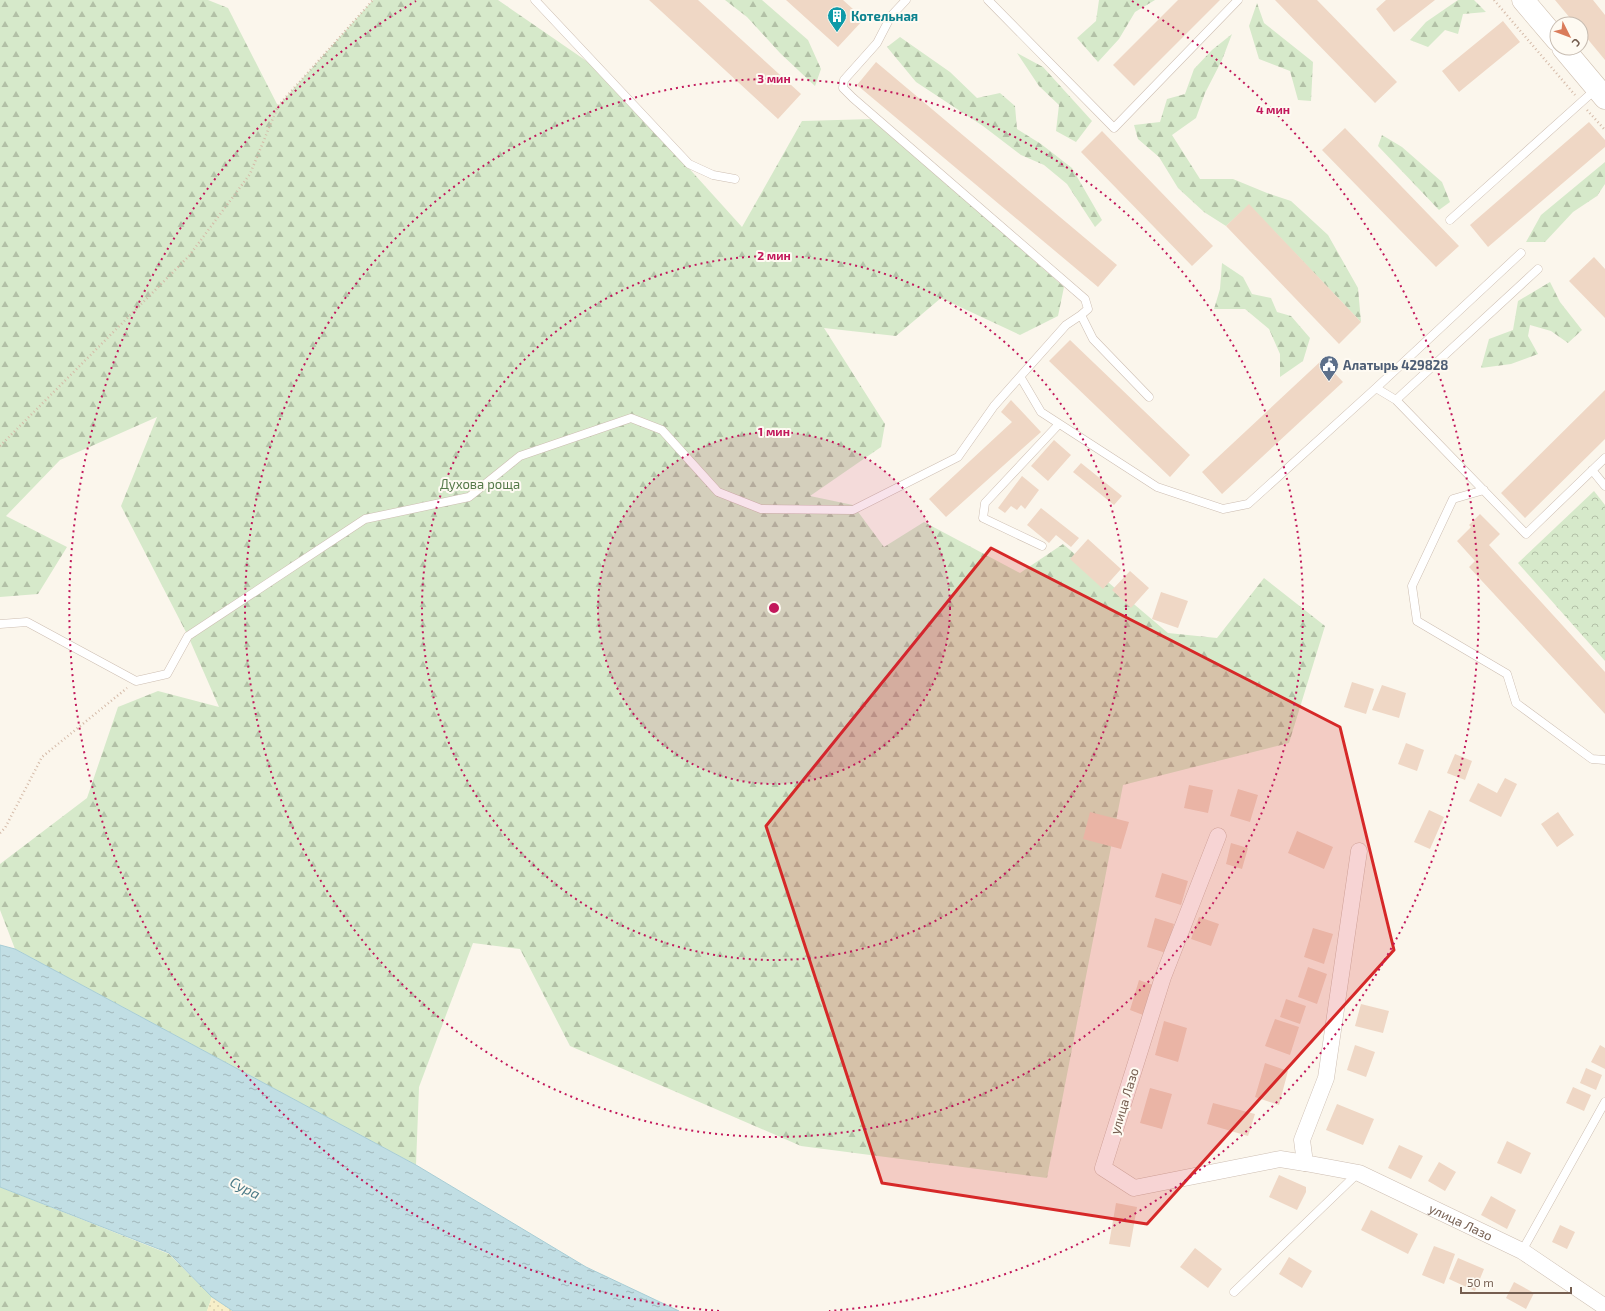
<svg xmlns="http://www.w3.org/2000/svg" width="1605" height="1311" font-family="'Exo 2',sans-serif">
  <style>
    .forest { fill: url(#forest-firs) }
    .sand { fill: url(#sand-dots) }
    .park { fill: url(#park-crowns) }
    .water { fill: url(#water-ripples); stroke: #a8cdd5 }
    .building { fill: #efd7c5 }
    .lines { fill: none; stroke-linecap: round; stroke-linejoin: round }
    .lane-casing { stroke: #cdbeb2; stroke-width: 9 }
    .street-casing { stroke: #cdbeb2; stroke-width: 17 }
    .secondary-casing { stroke: #cfbfaf; stroke-width: 23 }
    .path { stroke: #d4baa8; stroke-width: 2.5; stroke-dasharray: 1 3; stroke-linecap: butt }
    .lane { stroke: #fff; stroke-width: 8 }
    .street { stroke: #fff; stroke-width: 16 }
    .secondary { stroke: #fff; stroke-width: 22 }
    .marked { fill: #d62828; fill-opacity: 0.2; stroke: #d62828; stroke-width: 3; stroke-linejoin: round }
    .ring { fill: none; stroke: #c2185b; stroke-width: 2; stroke-dasharray: 2 4 }
    .labels { text-anchor: middle; stroke-width: 4; stroke-linejoin: round; paint-order: stroke }
    .culture-label { font-size: 13px; font-weight: bold; fill: #0d838f; stroke: #fefaf2; text-anchor: start }
    .service-label { font-size: 13px; font-weight: bold; fill: #4e5e75; stroke: #fefaf2; text-anchor: start }
    .park-label { font-size: 13px; fill: #557949; stroke: #fefaf2 }
    .street-label { font-size: 13px; fill: #755e50; stroke: #fefaf2 }
    .water-label { font-size: 14px; font-style: italic; fill: #4b7a86; stroke: #fefaf2 }
    .centre { fill: #c2185b; stroke: #fefaf2; stroke-width: 2 }
    .ring-label { font-size: 12px; text-anchor: middle; font-weight: bold; fill: #c2185b; stroke: #fefaf2; stroke-width: 4; stroke-linejoin: round; paint-order: stroke }
  </style>
  <defs>
    <pattern id="forest-firs" width="22" height="20" patternUnits="userSpaceOnUse"><rect width="22" height="20" fill="#d6e9ca"/><path d="M5 1l3.5 6h-7zM16 11l3.5 6h-7z" fill="#b2c0a6"/></pattern>
    <pattern id="sand-dots" width="8" height="8" patternUnits="userSpaceOnUse"><rect width="8" height="8" fill="#f7efc9"/><path d="M2 2h.1M6 6h.1" fill="none" stroke="#d7cfae" stroke-width="1.8" stroke-linecap="round"/></pattern>
    <pattern id="park-crowns" width="20" height="18" patternUnits="userSpaceOnUse"><rect width="20" height="18" fill="#d6e9ca"/><path d="M2 6a3 3 0 1 1 6 0M12 15a3 3 0 1 1 6 0" fill="none" stroke="#b2c0a6"/></pattern>
    <pattern id="water-ripples" width="26" height="14" patternUnits="userSpaceOnUse"><rect width="26" height="14" fill="#c1dee4"/><path d="M2 4q2-2 4 0t4 0M15 11q2-2 4 0t4 0" fill="none" stroke="#a1b7bb"/></pattern>
  </defs>
  <rect width="100%" height="100%" fill="#fbf6ec"/>
  <path class="forest" d="M 0,0 L 208,0 L 228,8 L 278,106 L 373,0 L 498,0 L 601,71 L 742,227 L 802,121 L 873,119 L 1064,287 L 1058,316 L 1020,335 L 941,298 L 896,336 L 824,328 L 885,424 L 881,447 L 810,496 L 853,505 L 884,547 L 924,522 L 1020,573 L 1063,544 L 1168,633 L 1217,638 L 1264,578 L 1325,626 L 1289,743 L 1123,785 L 1047,1178 L 801,1146 L 570,1046 L 520,949 L 473,943 L 419,1087 L 416,1165 L 15,949 L 0,910 L 0,864 L 87,798 L 118,707 L 158,691 L 219,707 L 188,636 L 121,506 L 157,417 L 60,460 L 6,516 L 67,547 L 38,594 L 0,597 Z
    M 725,0 L 762,0 L 808,40 L 821,69 L 815,86 L 780,53 L 747,17 Z
    M 1099,0 L 1155,0 L 1135,12 L 1119,39 L 1098,62 L 1077,38 L 1096,21 Z
    M 1458,0 L 1474,0 L 1486,12 L 1463,14 L 1458,34 L 1445,30 L 1428,47 L 1410,40 L 1426,22 Z
    M 1257,3 L 1264,23 L 1313,62 L 1311,101 L 1298,100 L 1290,71 L 1259,59 L 1249,26 Z
    M 1232,34 L 1222,60 L 1205,93 L 1196,118 L 1172,135 L 1200,179 L 1233,179 L 1267,193 L 1291,201 L 1328,235 L 1358,288 L 1361,322 L 1249,205 L 1226,226 L 1204,212 L 1178,188 L 1159,157 L 1138,139 L 1134,125 L 1160,122 L 1167,99 L 1185,94 L 1194,69 L 1212,50 Z
    M 900,37 L 950,72 L 977,98 L 1000,93 L 1015,106 L 1017,129 L 1041,144 L 1072,168 L 1102,220 L 1095,227 L 1067,184 L 1044,165 L 1021,155 L 983,126 L 916,82 L 887,47 Z
    M 1017,53 L 1043,67 L 1092,121 L 1076,142 L 1056,131 L 1059,105 L 1039,86 Z
    M 1382,135 L 1402,147 L 1442,182 L 1450,202 L 1439,210 L 1378,146 Z
    M 1605,162 L 1605,184 L 1597,196 L 1573,212 L 1545,242 L 1526,242 L 1541,215 Z
    M 1222,263 L 1243,277 L 1252,294 L 1271,298 L 1277,312 L 1291,316 L 1310,338 L 1303,361 L 1280,377 L 1280,354 L 1269,329 L 1245,309 L 1214,309 L 1220,289 Z
    M 1550,282 L 1560,302 L 1582,330 L 1568,343 L 1551,331 L 1530,325 L 1528,336 L 1538,354 L 1511,364 L 1481,368 L 1489,339 L 1513,330 L 1518,301 Z
    M 0,1187 L 169,1254 L 212,1297 L 207,1311 L 0,1311 Z"/>
  <path class="sand" d="M 212,1297 L 233,1311 L 207,1311 Z"/>
  <path class="park" d="M 1594,491 L 1605,505 L 1605,661 L 1518,563 Z"/>
  <path class="water" d="M 0,945 L 15,949 L 416,1165 L 586,1267 L 679,1311 L 233,1311 L 212,1297 L 169,1253 L 0,1187 Z"/>
  <path class="building" d="M 649,0 L 698,0 L 801,94 L 778,119 Z
    M 786,0 L 843,0 L 864,19 L 838,47 Z
    M 1178,0 L 1220,0 L 1134,86 L 1113,65 Z
    M 1275,0 L 1317,0 L 1397,82 L 1375,103 Z
    M 1386,0 L 1435,0 L 1394,32 L 1376,9 Z
    M 1555,0 L 1593,0 L 1605,15 L 1605,60 L 1581,31 L 1581,24 L 1575,24 Z
    M 1503,21 L 1520,42 L 1459,92 L 1442,71 Z
    M 876,62 L 1117,265 L 1098,287 L 857,85 Z
    M 1589,122 L 1605,140 L 1605,147 L 1488,247 L 1470,225 Z
    M 1345,128 L 1459,246 L 1436,267 L 1322,150 Z
    M 1102,131 L 1213,246 L 1192,266 L 1081,152 Z
    M 1249,204 L 1361,322 L 1339,344 L 1226,226 Z
    M 1594,257 L 1605,269 L 1605,318 L 1569,281 Z
    M 1070,340 L 1190,455 L 1170,477 L 1049,361 Z
    M 1322,360 L 1343,382 L 1222,494 L 1202,472 Z
    M 1605,390 L 1605,439 L 1525,518 L 1501,493 Z
    M 1011,400 L 1041,432 L 946,517 L 929,499 L 1012,422 L 1001,412 Z
    M 1054,440 L 1071,455 L 1048,481 L 1031,466 Z
    M 1081,463 L 1122,496 L 1114,505 L 1073,472 Z
    M 1022,476 L 1039,490 L 1025,509 L 1021,505 L 1017,510 L 1011,506 L 1005,513 L 998,508 Z
    M 1041,508 L 1079,538 L 1071,547 L 1056,535 L 1049,543 L 1027,525 Z
    M 1480,514 L 1500,534 L 1489,545 L 1605,672 L 1605,714 L 1469,567 L 1475,561 L 1457,541 L 1471,527 L 1469,525 Z
    M 1088,539 L 1121,569 L 1103,589 L 1070,559 Z
    M 1130,571 L 1149,588 L 1131,608 L 1112,590 Z
    M 1161,592 L 1188,601 L 1178,628 L 1152,619 Z
    M 1352,682 L 1374,689 L 1366,714 L 1344,707 Z
    M 1382,685 L 1406,693 L 1399,718 L 1372,710 Z
    M 1406,743 L 1424,750 L 1417,771 L 1398,764 Z
    M 1455,754 L 1472,761 L 1465,780 L 1447,773 Z
    M 1505,778 L 1517,784 L 1501,817 L 1469,801 L 1478,783 L 1497,793 Z
    M 1189,785 L 1213,790 L 1208,813 L 1184,808 Z
    M 1238,789 L 1258,795 L 1250,822 L 1230,816 Z
    M 1429,810 L 1444,817 L 1430,849 L 1414,842 Z
    M 1090,812 L 1129,822 L 1121,849 L 1083,839 Z
    M 1558,812 L 1574,835 L 1557,847 L 1541,824 Z
    M 1297,831 L 1333,847 L 1324,869 L 1288,853 Z
    M 1231,843 L 1248,848 L 1242,869 L 1226,864 Z
    M 1162,873 L 1188,881 L 1181,905 L 1155,897 Z
    M 1199,917 L 1219,924 L 1211,946 L 1191,939 Z
    M 1155,918 L 1174,924 L 1166,953 L 1147,947 Z
    M 1313,928 L 1333,934 L 1324,964 L 1304,957 Z
    M 1308,967 L 1327,974 L 1317,1004 L 1298,997 Z
    M 1139,980 L 1153,985 L 1143,1015 L 1130,1010 Z
    M 1286,999 L 1306,1006 L 1300,1024 L 1280,1017 Z
    M 1361,1004 L 1389,1011 L 1383,1033 L 1355,1026 Z
    M 1275,1019 L 1299,1027 L 1290,1055 L 1265,1046 Z
    M 1164,1021 L 1187,1028 L 1178,1062 L 1155,1055 Z
    M 1355,1045 L 1375,1052 L 1366,1077 L 1347,1070 Z
    M 1600,1045 L 1605,1048 L 1605,1069 L 1591,1062 Z
    M 1265,1063 L 1288,1071 L 1279,1105 L 1255,1097 Z
    M 1586,1068 L 1602,1075 L 1596,1090 L 1580,1083 Z
    M 1573,1087 L 1591,1095 L 1584,1111 L 1566,1103 Z
    M 1150,1088 L 1172,1094 L 1162,1129 L 1140,1123 Z
    M 1213,1103 L 1255,1114 L 1248,1136 L 1207,1124 Z
    M 1337,1104 L 1374,1119 L 1363,1145 L 1326,1130 Z
    M 1507,1141 L 1531,1153 L 1521,1174 L 1497,1163 Z
    M 1399,1145 L 1423,1156 L 1411,1179 L 1388,1168 Z
    M 1439,1162 L 1456,1172 L 1445,1191 L 1428,1181 Z
    M 1279,1175 L 1306,1187 L 1306,1192 L 1297,1210 L 1269,1197 Z
    M 1491,1196 L 1516,1210 L 1507,1229 L 1481,1215 Z
    M 1116,1203 L 1137,1207 L 1130,1247 L 1109,1244 Z
    M 1371,1210 L 1418,1234 L 1408,1254 L 1361,1230 Z
    M 1560,1225 L 1575,1232 L 1567,1249 L 1552,1242 Z
    M 1434,1246 L 1455,1254 L 1444,1284 L 1422,1275 Z
    M 1195,1248 L 1222,1269 L 1208,1288 L 1180,1267 Z
    M 1289,1257 L 1312,1271 L 1302,1288 L 1279,1274 Z
    M 1458,1258 L 1484,1269 L 1475,1291 L 1449,1279 Z
    M 1514,1282 L 1534,1293 L 1526,1309 L 1506,1298 Z"/>
  <g class="lines">
    <g class="lane-casing">
      <path id="lane" d="M 535,0 L 689,164 L 713,175 L 735,179
        M 906,0 L 891,16 L 877,43 L 844,80 L 843,88 L 853,98 L 1085,299 L 1088,309 L 1081,315
        M 988,0 L 1114,128 L 1238,0
        M 1450,220 L 1596,89
        M 1021,378 L 1041,412 L 1157,487 L 1223,509 L 1248,504 L 1376,388 L 1396,400 L 1526,534 L 1605,458
        M 1376,388 L 1521,253
        M 1396,400 L 1538,269
        M 1592,470 L 1605,486
        M 1484,490 L 1453,499 L 1412,586 L 1417,621 L 1507,674 L 1516,703 L 1592,759 L 1605,760
        M 1042,546 L 983,518 L 985,503 L 1059,424
        M 0,624 L 27,622 L 136,681 L 167,674 L 188,636 L 365,519 L 469,497 L 520,456 L 631,418 L 662,430 L 718,492 L 761,509 L 853,510 L 958,457 L 994,406 L 1066,325 L 1081,315 L 1093,339 L 1149,397
        M 1522,1251 L 1605,1102
        M 1234,1292 L 1358,1173"/>
    </g>
    <g class="street-casing">
      <g id="street">
        <path d="M 1218,836 L 1163,977 L 1103,1168 L 1134,1188 L 1280,1159 L 1305,1163"/>
        <path id="s1" d="M 1359,851 L 1326,1078 L 1302,1140 L 1305,1163 L 1359,1173 L 1522,1251 L 1605,1307"/>
      </g>
    </g>
    <g class="secondary-casing">
      <path id="secondary" d="M 1523,0 L 1557,40
        M 1563,48 L 1605,98"/>
    </g>
    <path class="path" d="M 1494,0 L 1575,95
      M 1587,110 L 1605,130
      M 0,446 L 189,256 L 250,174 L 278,106 L 373,0
      M 0,833 L 5,828 L 42,757 L 127,688"/>
    <use href="#lane" class="lane"/>
    <use href="#street" class="street"/>
    <use href="#secondary" class="secondary"/>
  </g>
  <path class="marked" d="M 991,548 L 1340,727 L 1394,950 L 1147,1224 L 882,1183 L 766,826 Z"/>
  <circle cx="774" cy="608" r="176" fill="#c2185b" fill-opacity=".12"/>
  <g class="ring">
    <circle cx="774" cy="608" r="176"/>
    <circle cx="774" cy="608" r="352"/>
    <circle cx="774" cy="608" r="529"/>
    <path d="M719 1311A705 705 0 0 1 416 1M1132 1A705 705 0 0 1 829 1311"/>
  </g>
  <defs>
    <g id="building-pin" transform="scale(1)"><path d="M0 17L-7.5 6A9.5 9.5 0 1 1 7.5 6Z" fill="#0f9aa8" stroke="#fefaf2"/><path d="M-4-6H4V6H1V3H-1V6H-4ZM-2.5-4.3h1.7v1.8h-1.7ZM.8-4.3h1.7v1.8H.8ZM-2.5-1h1.7V.8h-1.7ZM.8-1h1.7V.8H.8Z" fill="#fff"/></g>
    <g id="civic-pin" transform="scale(1)"><path d="M0 17L-7.5 6A9.5 9.5 0 1 1 7.5 6Z" fill="#5c6f8a" stroke="#fefaf2"/><path d="M-.6-6.5H3V-4.5H.6V-3L4-1V1h2V6H-6V1h2V-1L-.6-3ZM-1.2 2.5V6h2.4V2.5Z" fill="#fff"/></g>
  </defs>
  <g fill-rule="evenodd">
    <use href="#building-pin" x="837" y="16"/>
    <use href="#civic-pin" x="1329" y="365"/>
  </g>
  <g class="labels">
    <g class="culture-label">
      <text x="851" y="21">Котельная</text>
    </g>
    <g class="service-label">
      <text x="1343" y="370">Алатырь 429828</text>
    </g>
    <g class="park-label">
      <text x="480" y="489">Духова роща</text>
    </g>
    <g class="street-label">
      <text transform="translate(1124 1101) rotate(-73)" y="5">улица Лазо</text>
      <text dy="5" stroke="none"><textPath href="#s1" startOffset="487">улица Лазо</textPath></text>
    </g>
    <g class="water-label">
      <text transform="translate(245 1188) rotate(27)" y="5">Сура</text>
    </g>
  </g>
  <circle cx="774" cy="608" r="6" class="centre"/>
  <g class="ring-label">
    <text x="774" y="83">3 мин</text>
    <text x="1273" y="114">4 мин</text>
    <text x="774" y="260">2 мин</text>
    <text x="774" y="436">1 мин</text>
  </g>
  <g transform="translate(1569 36) rotate(132)"><circle r="19" fill="#fefaf2" stroke="#c7bcb1"/>
  <path d="M0-3L7 15L0 10L-7 15Z" fill="#da7c5b"/>
  <text y="-6" font-size="11" font-weight="bold" text-anchor="middle" fill="#755e50">С</text>
  </g>
  <path d="M1461 1287v6h110v-6" fill="none" stroke="#755e50" stroke-width="2"/>
  <text x="1467" y="1287" font-size="12" fill="#755e50" stroke="#fefaf2" stroke-width="3" paint-order="stroke">50 m</text>
</svg>
